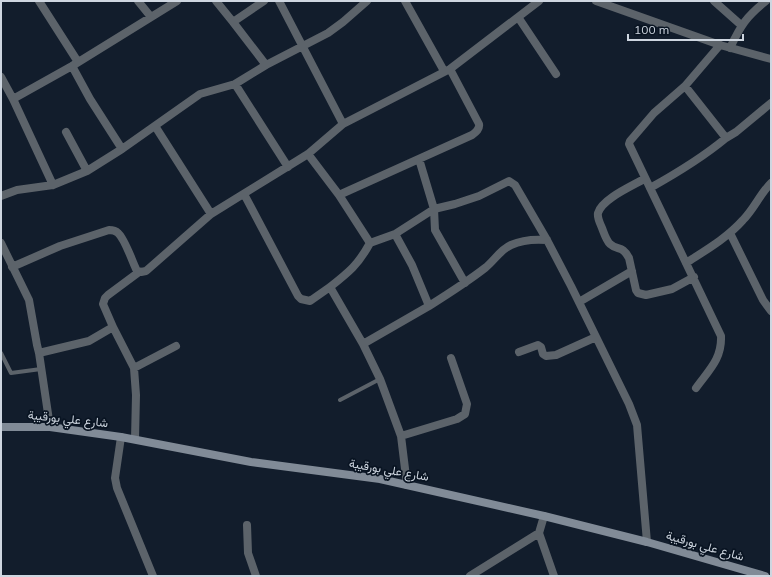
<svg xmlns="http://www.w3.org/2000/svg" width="772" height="577" font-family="Mulish,Vazirmatn,sans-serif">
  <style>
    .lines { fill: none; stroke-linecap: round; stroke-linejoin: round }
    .service { stroke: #5c636a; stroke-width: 4 }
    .minor { stroke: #5c636a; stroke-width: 8 }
    .tertiary { stroke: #5c636a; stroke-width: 8 }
    .secondary { stroke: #818b97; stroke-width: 8 }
    .labels { text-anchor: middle; stroke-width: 3.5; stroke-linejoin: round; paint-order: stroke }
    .street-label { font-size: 12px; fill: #ced6e0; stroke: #091422 }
  </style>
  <rect width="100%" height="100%" fill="#121d2c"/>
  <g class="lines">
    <path class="service" d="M 1,353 L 11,373 L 41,369
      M 340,400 L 380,379"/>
    <path class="minor" d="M 39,1 L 78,62
      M 138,1 L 151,17
      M 216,1 L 233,22 L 266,65
      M 279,1 L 343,124
      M 405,1 L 444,71
      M 714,1 L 741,25
      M 518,17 L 556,74
      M 233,22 L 264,1
      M 730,48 C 741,25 746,17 766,1
      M 72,66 L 90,99 L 122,149
      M 1,77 L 13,99 L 53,185
      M 235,84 L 288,167
      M 685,86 L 726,138 L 736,132 L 771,103
      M 13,99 L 72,66 L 177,1
      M 155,126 L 211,214
      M 66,132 L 87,171
      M 308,154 L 339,195 L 370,243 L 395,234 L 434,209 L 455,204 L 479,196 L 509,181 L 515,185 L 547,240 L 571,286 L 629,404 L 637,425 L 647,542
      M 419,159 L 434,209 L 435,230 L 465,283
      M 644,179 C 632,186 602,199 598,213 C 597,218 600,223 602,228 C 604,233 606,240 610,244 C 618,251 622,245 629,258 L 636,290 L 638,293 L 646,295 L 672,289 L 694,277
      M 650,188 C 677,173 702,158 726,138
      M 244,194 L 298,296 L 301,299 L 310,301 L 330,287 L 363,344 L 380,379 L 401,436 L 407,485
      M 339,195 L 472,135 C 476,132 480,129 479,124 L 450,69
      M 1,196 L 17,190 L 53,185 L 87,171 L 122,149 L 200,94 L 235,84 L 266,65 L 328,33 L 343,22 L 367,1
      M 730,233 L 763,300 L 771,311
      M 395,234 L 412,265 L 429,306 C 448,294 467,282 485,268 C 494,261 500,250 511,245 C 522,240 535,239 547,240
      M 1,243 L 29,300 L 37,345 L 39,353 L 50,427
      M 686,263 C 706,250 727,238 743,220 C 754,209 760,194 771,183
      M 12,267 L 60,246 L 109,230 C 112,230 115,230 118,233 C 125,239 132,261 137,271 L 141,272 L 146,271 L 211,214 L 308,154 L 343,124 L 450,69 L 539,1
      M 330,287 C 349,272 358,265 370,243
      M 579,302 L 632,271
      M 363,344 L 429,306
      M 519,352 L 538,345 L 541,347 L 543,354 L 546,356 L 556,355 L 596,337
      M 39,353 L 89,341 L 113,327
      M 134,368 L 176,346
      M 696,388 C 709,370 722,359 721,336 L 629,144 L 630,141 L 654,113 L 685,86 L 720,45
      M 401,436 L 457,419 L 465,414 L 467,404 L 451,358
      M 121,437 L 115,478 L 117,488 L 153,576
      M 135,439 L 136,395 L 134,368 L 113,327 L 103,304 L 105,298 L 108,295 L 139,272
      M 544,516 L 539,533 L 554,576
      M 247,525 L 248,553 L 256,576
      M 470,576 L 539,533"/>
    <path class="tertiary" d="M 596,1 L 720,45 L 771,59"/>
    <path class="secondary" d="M 1,427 L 50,427 L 121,437 L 251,462 L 380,479 L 544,516 L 647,542 L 765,576"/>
  </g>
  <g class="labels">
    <g class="street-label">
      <text transform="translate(68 419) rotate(6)" y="4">شارع علي بورقيبة</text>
      <text transform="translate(389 470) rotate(10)" y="4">شارع علي بورقيبة</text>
      <text transform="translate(705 546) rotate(16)" y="4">شارع علي بورقيبة</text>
    </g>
  </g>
  <rect width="772" height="577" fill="none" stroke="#ced6e0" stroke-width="4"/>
  <path d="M628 34v6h115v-6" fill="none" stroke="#ced6e0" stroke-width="2"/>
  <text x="634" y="34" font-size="12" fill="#ced6e0" stroke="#091422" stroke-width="3" paint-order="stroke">100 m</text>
</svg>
